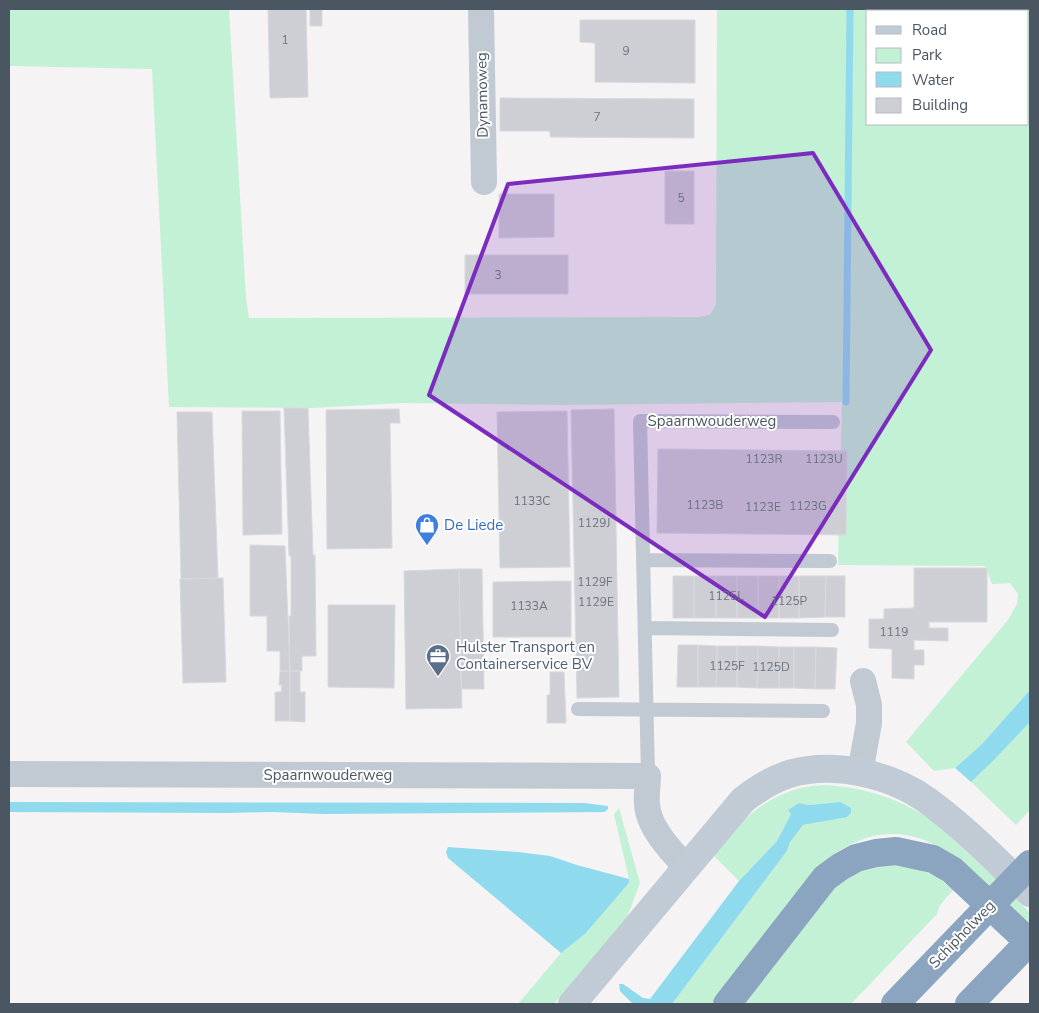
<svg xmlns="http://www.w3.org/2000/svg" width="1039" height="1013" font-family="'Nunito Sans',sans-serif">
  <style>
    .green { fill: #c3f1d5; fill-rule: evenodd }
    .water { fill: #90daee }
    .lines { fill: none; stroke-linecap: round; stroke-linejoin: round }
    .stream { stroke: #90daee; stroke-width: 7 }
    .building { fill: #cdcfd5; stroke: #d7d9de }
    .lane { stroke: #c1cad2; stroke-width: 14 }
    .street { stroke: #c1cad2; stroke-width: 26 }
    .secondary { stroke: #c1cbd6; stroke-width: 28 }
    .highway { stroke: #8ba5c1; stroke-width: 28 }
    .marked { fill: #7b2cbf; fill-opacity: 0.2; stroke: #7b2cbf; stroke-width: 4; stroke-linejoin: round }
    .labels { text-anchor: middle; stroke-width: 4; stroke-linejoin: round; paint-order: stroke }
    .number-label { font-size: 12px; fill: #6b747e }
    .street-label { font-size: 15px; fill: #4a5661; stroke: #fff }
    .shop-label { font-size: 15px; fill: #366cbe; stroke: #fff; text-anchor: start }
    .service-label { font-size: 15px; fill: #4e5e75; stroke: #fff; text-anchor: start }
  </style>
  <rect width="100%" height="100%" fill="#f5f3f3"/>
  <path class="green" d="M 9,9 L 229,9 L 246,298 L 249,318 L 698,317 L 710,315 L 716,305 L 717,9 L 1030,9 L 1030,690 L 982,744 L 955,768 L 934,771 L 906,742 L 1008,620 L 1017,604 L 1018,594 L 1010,583 L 992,584 L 985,566 L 838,565 L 842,402 L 566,405 L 403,403 L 311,408 L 169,407 L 152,69 L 9,66 ZM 868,11 L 1028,11 L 1028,124 L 868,124 Z
    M 1030,722 L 1030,810 L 1016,825 L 971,782 L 994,760 Z
    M 822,785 C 860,786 898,798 930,819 C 939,825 948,834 956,842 C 982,865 1006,889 1030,913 L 1030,935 L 944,850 C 906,825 863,830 828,859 L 718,1004 L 672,1004 L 787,851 L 790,841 L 803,825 L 820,822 L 840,802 L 809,805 L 799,803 L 789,810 L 791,814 L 777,841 L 739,881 L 711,853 C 735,828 758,802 791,791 C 801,787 812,786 822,785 Z
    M 619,808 L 640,883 L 626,920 L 554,1004 L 518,1004 L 561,953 L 585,934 L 629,883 L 629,879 L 614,814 Z
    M 879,863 L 904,864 L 936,876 L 953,890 L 940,905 L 937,914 L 851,1004 L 739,1004 L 823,898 L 854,870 Z"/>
  <path class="water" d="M 1030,690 L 1030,722 L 994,760 L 971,782 L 955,768 L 982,744 Z
    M 9,802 L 584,803 L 608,806 L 608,809 L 604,812 L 324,814 L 272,812 L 228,813 L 9,812 Z
    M 840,802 L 851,808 L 851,813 L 847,817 L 803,825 L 790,842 L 787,851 L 672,1004 L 633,1004 L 620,991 L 619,984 L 623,984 L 643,998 L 650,999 L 739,881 L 777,841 L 791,814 L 788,810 L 799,803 L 809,805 Z
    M 448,847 L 518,852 L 550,856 L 577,865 L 629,879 L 629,883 L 585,934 L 561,953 L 448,858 L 446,852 Z"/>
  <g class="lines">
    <path class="stream" d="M 846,402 L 850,9"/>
  </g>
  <path class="building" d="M 268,9 L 306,9 L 308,97 L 270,98 Z
    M 310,9 L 322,9 L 322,26 L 310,26 Z
    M 580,20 L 695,20 L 695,83 L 595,82 L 595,43 L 580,42 Z
    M 500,98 L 694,99 L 694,138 L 550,137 L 550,131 L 500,131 Z
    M 665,171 L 694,171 L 694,224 L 665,224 Z
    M 499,194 L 554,194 L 554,237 L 499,238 Z
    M 465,255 L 568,255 L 568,294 L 465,294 Z
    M 284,408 L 308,408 L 313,555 L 315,555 L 316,656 L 302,656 L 302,671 L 290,671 L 289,616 L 291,616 L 291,556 L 289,556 Z
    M 399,409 L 400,423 L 390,423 L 392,548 L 327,549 L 326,410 Z
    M 614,409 L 619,697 L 577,698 L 571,410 Z
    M 242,411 L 280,411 L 282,534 L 243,535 Z
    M 567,411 L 570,567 L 500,568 L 497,412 Z
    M 177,412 L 212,412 L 218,578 L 181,579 Z
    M 658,449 L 847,451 L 846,535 L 657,533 Z
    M 250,545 L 285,546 L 290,671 L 280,671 L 280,651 L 267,651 L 267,616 L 250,616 Z
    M 914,568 L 987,568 L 987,622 L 929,622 L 929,628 L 948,628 L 948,641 L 914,640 L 914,650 L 924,650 L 924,665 L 914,665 L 914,679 L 892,678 L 892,649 L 869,648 L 869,619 L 884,619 L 884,609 L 914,608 Z
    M 459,569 L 462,708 L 406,709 L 404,571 Z
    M 459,569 L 482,569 L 484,689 L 461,689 Z
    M 673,576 L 694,576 L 694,618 L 673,618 Z
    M 694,576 L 716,576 L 716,618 L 694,618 Z
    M 716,576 L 737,576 L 737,618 L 716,618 Z
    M 737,576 L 758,576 L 758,618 L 737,618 Z
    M 758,576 L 779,576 L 779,618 L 758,618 Z
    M 779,576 L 799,576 L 799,618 L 779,618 Z
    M 799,576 L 826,576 L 825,617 L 799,618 Z
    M 826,576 L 845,576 L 845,617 L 825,617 Z
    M 223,578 L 226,682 L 183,683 L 180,579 Z
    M 571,581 L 571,637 L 493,637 L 493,582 Z
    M 328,605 L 395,605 L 394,688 L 328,687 Z
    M 678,645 L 698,645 L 698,687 L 677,687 Z
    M 698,645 L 717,646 L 716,687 L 698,687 Z
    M 717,646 L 737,646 L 737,687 L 716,687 Z
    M 737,646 L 758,646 L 757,688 L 737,687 Z
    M 758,646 L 779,647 L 779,688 L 757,688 Z
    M 779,647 L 794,647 L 794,688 L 779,688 Z
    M 794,647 L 816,647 L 815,689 L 794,688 Z
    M 816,647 L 837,648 L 835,689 L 815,689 Z
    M 280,671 L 290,671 L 290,721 L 275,721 L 275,692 L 281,692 L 282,685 L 279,685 Z
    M 290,671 L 300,671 L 300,692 L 305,692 L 305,722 L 290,721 Z
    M 550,672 L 564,672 L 566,723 L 547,723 L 547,695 L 550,695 Z"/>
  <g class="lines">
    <path class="lane" d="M 643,560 L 830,561
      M 645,628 L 832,630
      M 578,709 L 823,711
      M 648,776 L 640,421 L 833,422"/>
    <path class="street" d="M 481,9 L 484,182
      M 860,773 L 869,723 L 869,705 L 863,681
      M 9,774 L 648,776 C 648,785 646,795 647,804 C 648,827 671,851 686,867"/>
    <path class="secondary" d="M 572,1004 L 743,800 C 757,789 771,780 789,774 C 834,761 891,774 928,801 C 965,828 998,862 1030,893"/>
    <path class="highway" d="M 727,1004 L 825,878 L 840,867 L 856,858 L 876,853 L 896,851 L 933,859 L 952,870 L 1030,943
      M 895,1004 L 1030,864
      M 969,1004 L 1030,941"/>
  </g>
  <path class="marked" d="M 813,153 L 931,350 L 765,617 L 429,395 L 508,184 Z"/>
  <defs>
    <g id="shop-pin" transform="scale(1.25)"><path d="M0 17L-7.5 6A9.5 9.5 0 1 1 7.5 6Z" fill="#3f7fe0" stroke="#fff"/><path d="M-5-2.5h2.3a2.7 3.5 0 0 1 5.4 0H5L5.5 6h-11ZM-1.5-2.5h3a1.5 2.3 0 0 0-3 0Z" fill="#fff"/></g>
    <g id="office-pin" transform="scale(1.25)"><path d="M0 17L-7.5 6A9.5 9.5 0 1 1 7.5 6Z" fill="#5c6f8a" stroke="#fff"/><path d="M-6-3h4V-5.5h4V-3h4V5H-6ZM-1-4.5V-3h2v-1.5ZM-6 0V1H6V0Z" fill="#fff"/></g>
  </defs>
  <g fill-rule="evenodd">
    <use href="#shop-pin" x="427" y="525"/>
    <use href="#office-pin" x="438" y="656"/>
  </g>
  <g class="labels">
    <g class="number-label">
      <text x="285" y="44">1</text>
      <text x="626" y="55">9</text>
      <text x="597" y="121">7</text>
      <text x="681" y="202">5</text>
      <text x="498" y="279">3</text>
      <text x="764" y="463">1123R</text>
      <text x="824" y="463">1123U</text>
      <text x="532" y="505">1133C</text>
      <text x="705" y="509">1123B</text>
      <text x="808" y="510">1123G</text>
      <text x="763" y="511">1123E</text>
      <text x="594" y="527">1129J</text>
      <text x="595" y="586">1129F</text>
      <text x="726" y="600">1125L</text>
      <text x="789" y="605">1125P</text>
      <text x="596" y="606">1129E</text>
      <text x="529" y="610">1133A</text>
      <text x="894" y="636">1119</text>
      <text x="727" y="670">1125F</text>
      <text x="771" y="671">1125D</text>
    </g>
    <g class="street-label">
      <text transform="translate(482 95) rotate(-91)" y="5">Dynamoweg</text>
      <text x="712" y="426">Spaarnwouderweg</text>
      <text x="328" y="780">Spaarnwouderweg</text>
      <text transform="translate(962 934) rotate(-46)" y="5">Schipholweg</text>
    </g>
    <g class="shop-label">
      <text x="444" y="530">De Liede</text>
    </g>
    <g class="service-label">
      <text x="456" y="652">Hulster Transport en<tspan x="456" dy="17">Containerservice BV</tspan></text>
    </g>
  </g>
  <rect width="1039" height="1013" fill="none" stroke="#4a5661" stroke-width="20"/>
  <rect x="866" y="10" width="162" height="115" fill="#ffffff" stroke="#b7bbc0"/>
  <rect x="876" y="26" width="25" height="8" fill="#c1cbd6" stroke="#b7bbc0"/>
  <text x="912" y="35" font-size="15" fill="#4a5661">Road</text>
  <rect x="876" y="48" width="25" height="15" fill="#c3f1d5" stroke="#b7bbc0"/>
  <text x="912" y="60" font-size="15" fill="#4a5661">Park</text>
  <rect x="876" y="72" width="25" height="15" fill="#90daee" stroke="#b7bbc0"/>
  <text x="912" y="85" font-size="15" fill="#4a5661">Water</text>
  <rect x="876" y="98" width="25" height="15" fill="#cdcfd5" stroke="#b7bbc0"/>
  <text x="912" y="110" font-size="15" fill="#4a5661">Building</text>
</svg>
